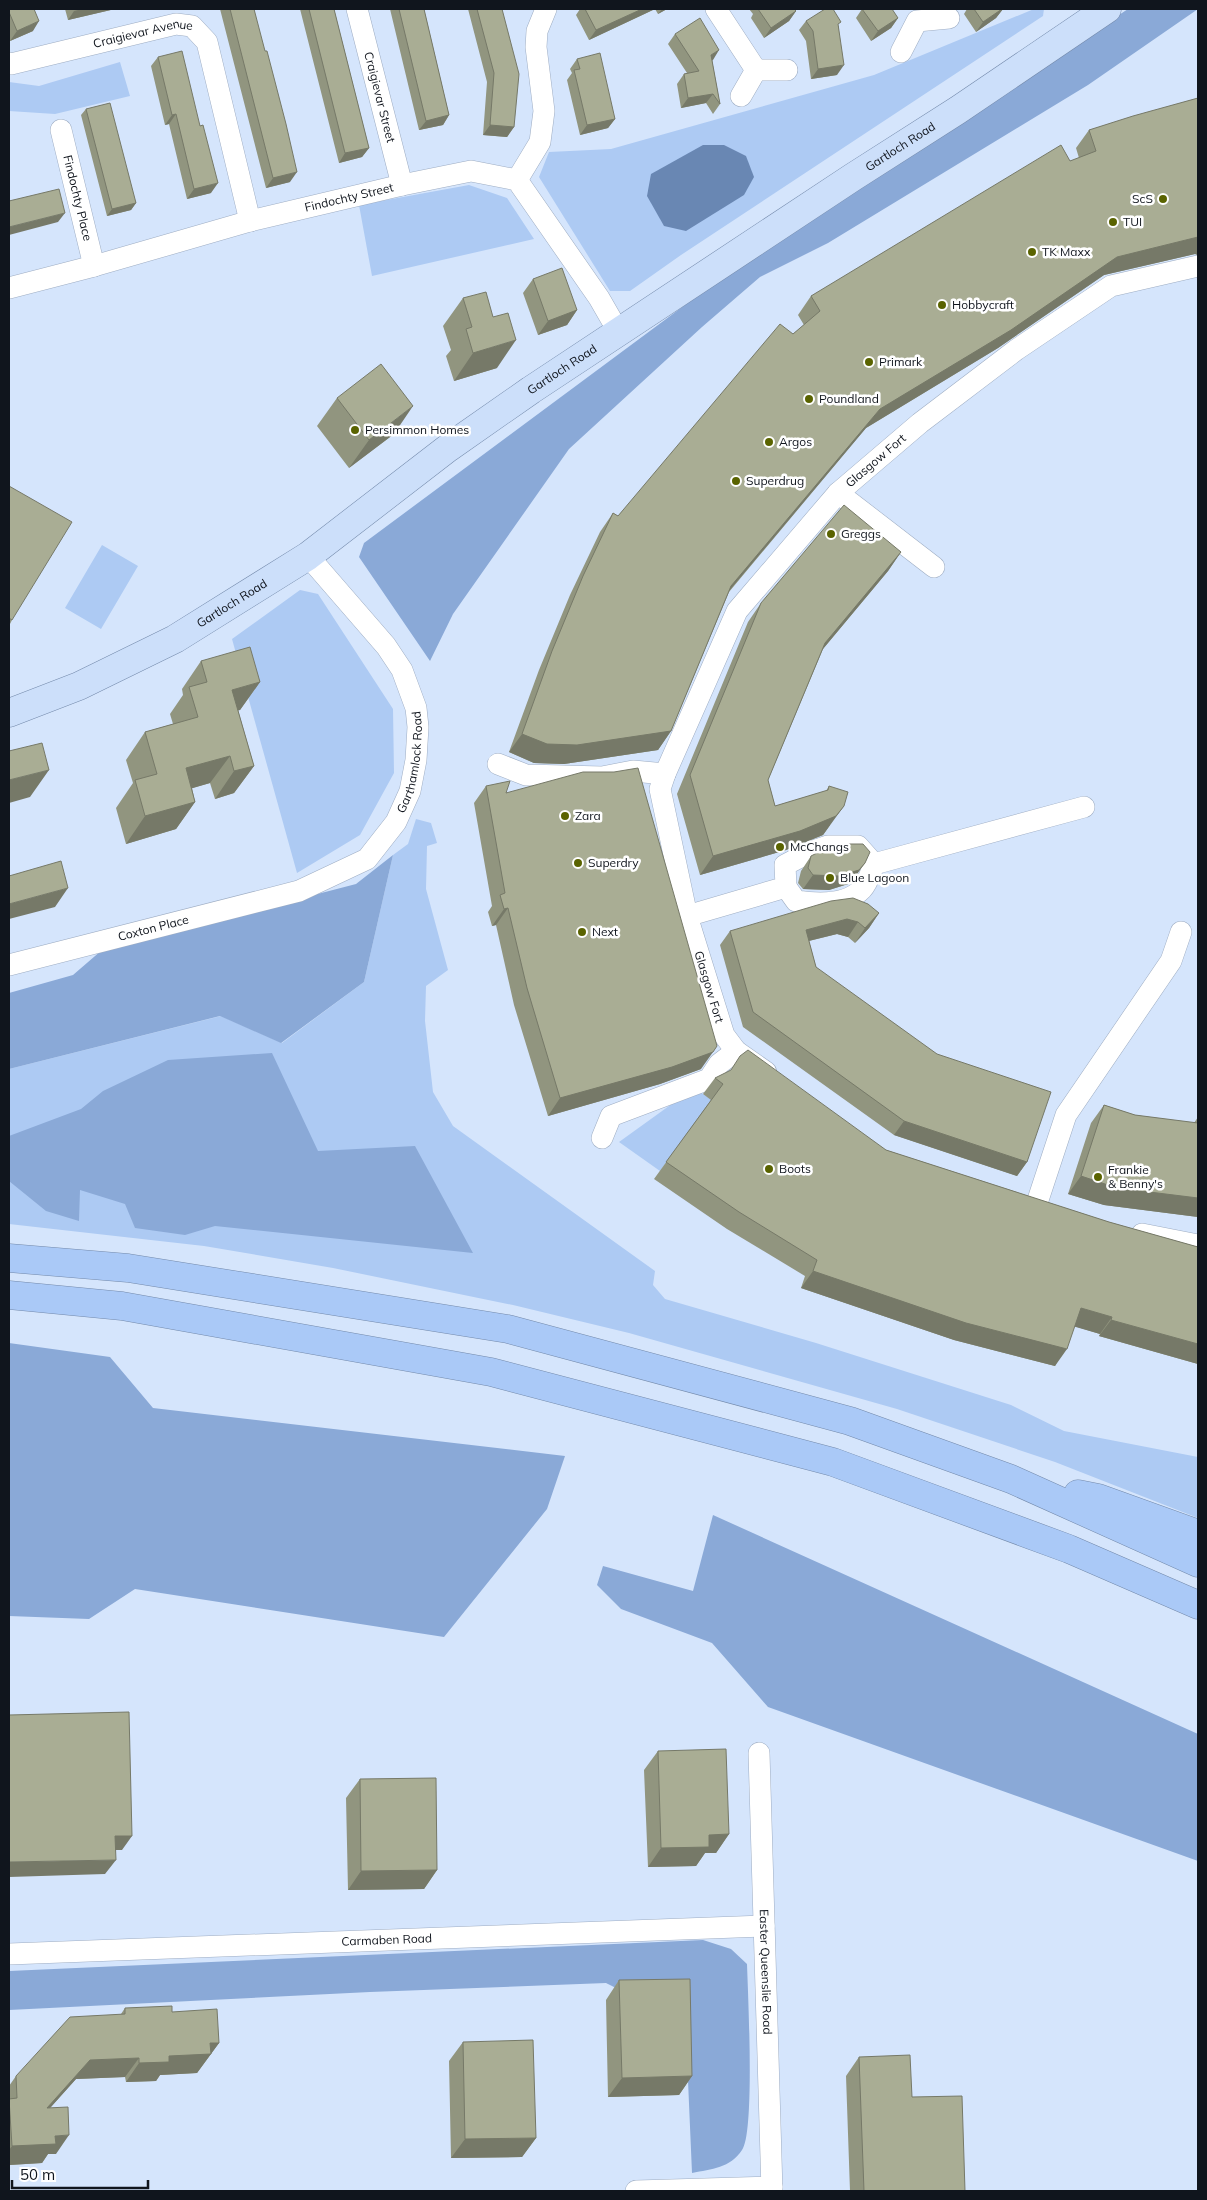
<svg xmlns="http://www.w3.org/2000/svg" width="1207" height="2200" font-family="Mulish,sans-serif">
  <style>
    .green { fill: #adcaf3 }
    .forest { fill: #8aa9d7 }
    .water { fill: #6987b3 }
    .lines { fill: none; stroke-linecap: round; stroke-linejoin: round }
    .minor-casing { stroke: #9eadc3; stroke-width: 22 }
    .major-casing { stroke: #748aab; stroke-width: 29 }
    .highway-casing { stroke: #748aab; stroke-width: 29 }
    .minor { stroke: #fff; stroke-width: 21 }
    .major { stroke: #ccdffa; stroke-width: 28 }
    .highway { stroke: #aac9f7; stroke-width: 28 }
    .wall { fill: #91957f }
    .shaded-wall { fill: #767968 }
    .building { fill: #a9ad94; stroke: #767968 }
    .poi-dot { fill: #5a6300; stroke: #fff; stroke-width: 2 }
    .labels { text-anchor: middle; stroke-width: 5; stroke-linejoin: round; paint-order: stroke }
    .street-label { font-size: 12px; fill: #10151d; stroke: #fff }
    .poi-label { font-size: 12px; fill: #10151d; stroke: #fff; text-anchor: start }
  </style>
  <rect width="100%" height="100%" fill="#d5e5fc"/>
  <path class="green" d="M 1034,9 L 1044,9 L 1043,16 L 681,255 L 630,291 L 610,291 L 539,177 L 549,152 L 611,149 L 874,75 Z
    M 120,62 L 130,96 L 55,114 L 9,111 L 9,82 L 39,86 Z
    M 469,185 L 507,198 L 534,239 L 372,276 L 359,205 Z
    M 102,545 L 138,566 L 101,629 L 65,608 Z
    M 300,590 L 318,594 L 393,709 L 394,773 L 360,835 L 297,873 L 232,639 Z
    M 416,819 L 431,823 L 437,843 L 427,846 L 426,889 L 448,970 L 426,986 L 425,1021 L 433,1092 L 453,1126 L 655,1271 L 653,1285 L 665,1299 L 816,1343 L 1011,1405 L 1064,1431 L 1198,1457 L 1198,1518 L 1055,1462 L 897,1409 L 629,1333 L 513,1305 L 333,1268 L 204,1246 L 9,1224 L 9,1069 L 221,1016 L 282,1043 L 364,982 L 393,855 L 408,844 Z
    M 694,1088 L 712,1100 L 660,1171 L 619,1142 Z"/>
  <path class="forest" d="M 1128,9 L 1198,9 L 1088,85 L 828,243 L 760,277 L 702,327 L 569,449 L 453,614 L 430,661 L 359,557 L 364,543 L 716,282 Z
    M 393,855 L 364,982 L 281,1043 L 220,1016 L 9,1069 L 9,993 L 73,975 L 102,950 L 356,884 Z
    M 272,1053 L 318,1151 L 415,1146 L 473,1253 L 215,1226 L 185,1235 L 135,1228 L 125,1204 L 80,1190 L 79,1221 L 46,1211 L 9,1181 L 9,1136 L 81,1109 L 103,1091 L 168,1060 Z
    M 9,1343 L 110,1357 L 153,1408 L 565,1456 L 547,1509 L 444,1637 L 135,1589 L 89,1619 L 9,1616 Z
    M 713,1515 L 1198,1734 L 1198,1861 L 768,1707 L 712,1643 L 621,1609 L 597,1585 L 603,1566 L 693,1591 Z
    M 703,1940 L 731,1949 L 747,1964 C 748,1994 755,2133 742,2150 C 730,2168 712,2169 692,2173 L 684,1988 L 620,1990 L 606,1983 L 370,1992 L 9,2010 L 9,1971 Z"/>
  <path class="water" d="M 703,145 L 724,145 L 746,156 L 754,177 L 744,195 L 686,231 L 664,226 L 647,196 L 651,174 Z"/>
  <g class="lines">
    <g class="minor-casing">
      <g id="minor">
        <path id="s1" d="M 357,9 L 402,185"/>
        <path d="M 716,9 L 756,70"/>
        <path d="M 901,52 L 917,21 L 949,18"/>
        <path id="s2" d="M 9,63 L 11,64 L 176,24 L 192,26 L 207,42 L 250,221"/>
        <path d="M 741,96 L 756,70 L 787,70"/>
        <path id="s3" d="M 61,130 L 94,266"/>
        <path d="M 517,180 L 540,142 L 544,111 L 536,47 L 537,31 L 546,9"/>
        <path id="s4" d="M 9,288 L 94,266 L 250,221 L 402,185 L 471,171 L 517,180 L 599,298 L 618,331"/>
        <path d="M 838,493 L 934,567"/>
        <path d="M 498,764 L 526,775 L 602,777 L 633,771 L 665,774"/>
        <path d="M 786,887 L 796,901 C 816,904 846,906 862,889 C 868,883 871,872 874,864"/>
        <path d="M 687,916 L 786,887 L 785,865 L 808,853 L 828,846 L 858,846 L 874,864 L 1084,807"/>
        <path id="s5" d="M 9,965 L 299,891 L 367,859 L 396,822 L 410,791 L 416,760 L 418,727 L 416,708 L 402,670 L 386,646 L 308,556"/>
        <path id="s6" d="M 766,1072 L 736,1051 L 724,1035 L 687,916 L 660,789 L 665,774 L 737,611 L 838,493 L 920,423 L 1016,350 L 1111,286 L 1198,266"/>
        <path d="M 602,1138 L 611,1116 L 709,1079 L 719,1064 L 736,1051"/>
        <path d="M 1036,1206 L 1066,1115 L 1171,961 L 1181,932"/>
        <path d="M 1142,1234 L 1198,1245"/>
        <path id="s7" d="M 759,1753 L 772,2191"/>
        <path id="s8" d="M 9,1954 L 764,1926"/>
        <path d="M 636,2191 L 772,2187"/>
      </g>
    </g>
    <g class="major-casing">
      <g id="major">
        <path id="s9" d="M 9,713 L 79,686 L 175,639 L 308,556 L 448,448 L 531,390 L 853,177 L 958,110 L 1107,9"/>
      </g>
    </g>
    <g class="highway-casing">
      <path id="highway" d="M 9,1258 L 128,1268 L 508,1329 L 850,1421 L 1011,1479 L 1198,1563
        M 9,1295 L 122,1306 L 491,1372 L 833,1462 L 1069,1549 L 1198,1605
        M 1078,1494 L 1098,1498 L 1198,1534"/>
    </g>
    <use href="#minor" class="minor"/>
    <use href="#major" class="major"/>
    <use href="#highway" class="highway"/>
  </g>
  <path class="wall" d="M 9,9 L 33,31 L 10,41 L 9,37 Z
    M 65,9 L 115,9 L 68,20 Z
    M 220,9 L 254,9 L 290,182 L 266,188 Z
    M 300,9 L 334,9 L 369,148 L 362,157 L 339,163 Z
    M 390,9 L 424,9 L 449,115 L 443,125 L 419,130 Z
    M 468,9 L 502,9 L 514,127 L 507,137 L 483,135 L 487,82 Z
    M 580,9 L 667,9 L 658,14 L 655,9 L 589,40 L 576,15 Z
    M 749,9 L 794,9 L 796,11 L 789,21 L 764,38 L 751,18 L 753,14 Z
    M 862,9 L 898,18 L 891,28 L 871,41 L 856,18 Z
    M 967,9 L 1003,9 L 996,18 L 976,32 L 964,14 Z
    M 806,21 L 839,26 L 837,75 L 811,79 L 806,41 L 799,30 Z
    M 675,34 L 712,60 L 720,104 L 713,114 L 706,103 L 681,108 L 677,84 L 684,74 L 687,73 L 668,44 Z
    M 158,57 L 211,193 L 187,199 L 169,124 L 165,125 L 151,66 Z
    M 577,59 L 615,119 L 608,128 L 580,135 L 567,80 L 572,73 L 570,69 Z
    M 1198,98 L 1198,255 L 1195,254 L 1104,275 L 998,348 L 866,428 L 729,592 L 671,731 L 658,750 L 564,764 L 534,763 L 509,752 L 539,670 L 570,595 L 600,532 L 613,513 L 618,516 L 793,334 L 804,325 L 798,315 L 811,296 L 1070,161 L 1079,158 L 1076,148 L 1089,130 Z
    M 86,109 L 136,203 L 131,210 L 107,216 L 81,115 Z
    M 533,279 L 577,310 L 567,325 L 538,335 L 523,293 Z
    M 463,298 L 497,368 L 454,381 L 446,356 L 451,350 L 443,326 Z
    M 337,398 L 394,434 L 349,468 L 317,426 Z
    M 9,486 L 12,620 L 9,626 Z
    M 901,552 L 888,571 L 823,649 L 768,780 L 775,806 L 826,791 L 829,786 L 830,825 L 823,835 L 786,850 L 700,875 L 677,794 L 748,622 L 761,603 Z
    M 201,661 L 260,682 L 240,710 L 238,710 L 254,766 L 234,793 L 215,799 L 210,783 L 192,788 L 195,802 L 176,829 L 126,844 L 116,808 L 133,783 L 126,760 L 145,732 L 173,724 L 170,714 L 183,695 L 182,689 Z
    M 486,786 L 506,793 L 701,1069 L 660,1084 L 548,1116 L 514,1005 L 496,925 L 492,926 L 488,912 L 492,906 L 474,803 Z
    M 811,856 L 855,877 L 848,884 L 829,890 L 803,889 L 798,883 L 801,871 Z
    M 879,913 L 869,928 L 855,943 L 848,937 L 837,934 L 809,941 L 816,967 L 1027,1162 L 1017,1176 L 894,1135 L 743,1027 L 720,945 L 730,931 Z
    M 715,1078 L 886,1150 L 1109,1222 L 1198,1247 L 1198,1364 L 1099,1336 L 1100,1334 L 1074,1326 L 1055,1366 L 954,1340 L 801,1288 L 805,1276 L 727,1229 L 654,1179 L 711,1100 L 703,1094 Z
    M 1104,1105 L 1135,1115 L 1194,1123 L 1198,1117 L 1198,1217 L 1104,1205 L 1068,1194 L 1091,1123 Z
    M 658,1751 L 729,1834 L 716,1853 L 705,1853 L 696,1866 L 648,1867 L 644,1770 Z
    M 360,1779 L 437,1870 L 424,1889 L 348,1890 L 346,1798 Z
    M 619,1980 L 692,2076 L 679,2095 L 608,2097 L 606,2000 Z
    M 125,2008 L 172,2012 L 219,2043 L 197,2073 L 160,2075 L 156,2081 L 126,2082 L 125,2077 L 76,2079 L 50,2108 L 56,2154 L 48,2154 L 42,2163 L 9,2165 L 9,2086 L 16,2076 L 121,2014 Z
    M 463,2042 L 536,2138 L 522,2157 L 451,2158 L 449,2061 Z
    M 859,2057 L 912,2097 L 965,2191 L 850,2191 L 846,2076 Z"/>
  <path class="shaded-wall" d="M 82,9 L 115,9 L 68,20 L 74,11 Z
    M 642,9 L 655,9 L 589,40 L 596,30 Z
    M 662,9 L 667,9 L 658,14 Z
    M 1002,9 L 1003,9 L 996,18 L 976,32 L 983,22 Z
    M 796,11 L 789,21 L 764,38 L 771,28 Z
    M 898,18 L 891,28 L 871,41 L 878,31 Z
    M 39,21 L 33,31 L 10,41 L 17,31 Z
    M 719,50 L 713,60 L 705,65 L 711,55 Z
    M 844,65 L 837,75 L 811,79 L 818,69 Z
    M 713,94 L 706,103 L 681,108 L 688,98 Z
    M 176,114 L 169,124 L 165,125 L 172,115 Z
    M 449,115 L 443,125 L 419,130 L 426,121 Z
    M 615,119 L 608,128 L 580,135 L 587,125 Z
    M 490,125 L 514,127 L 507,137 L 483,135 Z
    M 369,148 L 362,157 L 339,163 L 345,153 Z
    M 297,172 L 290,182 L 266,188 L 273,178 Z
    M 218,183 L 211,193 L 187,199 L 194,189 Z
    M 136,203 L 131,210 L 107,216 L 112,209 Z
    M 65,213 L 58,222 L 9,235 L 9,227 Z
    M 1198,237 L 1198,255 L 1195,254 L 1104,275 L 998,348 L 866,428 L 718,604 L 731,586 L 880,409 L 1117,257 Z
    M 577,310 L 567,325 L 538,335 L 548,321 Z
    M 516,340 L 497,368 L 454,381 L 473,353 Z
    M 413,406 L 394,434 L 349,468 L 369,440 Z
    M 901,552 L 888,571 L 812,662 L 825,643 Z
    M 260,682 L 240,710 L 213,718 L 232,690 Z
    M 671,731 L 658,750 L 564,764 L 534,763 L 509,752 L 522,734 Z
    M 230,756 L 210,783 L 166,796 L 186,768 Z
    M 254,766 L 234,793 L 215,799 L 234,771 Z
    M 49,770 L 30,797 L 9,803 L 9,780 Z
    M 195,802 L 176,829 L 126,844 L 145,816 Z
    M 844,806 L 823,835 L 786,850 L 700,875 L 713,856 Z
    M 865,863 L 855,877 L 848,884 L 829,890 L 803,889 L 813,875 Z
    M 68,888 L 55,907 L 9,919 L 9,904 Z
    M 508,908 L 496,925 L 492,926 L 504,909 Z
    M 879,913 L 869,928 L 855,943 L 865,928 Z
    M 847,919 L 858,922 L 848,937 L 837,934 L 796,944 L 806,930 Z
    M 713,1052 L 701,1069 L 660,1084 L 548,1116 L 560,1098 Z
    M 904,1121 L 1027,1162 L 1017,1176 L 894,1135 Z
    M 1081,1176 L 1198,1198 L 1198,1217 L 1104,1205 L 1068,1194 Z
    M 813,1271 L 1067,1349 L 1055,1366 L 954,1340 L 801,1288 Z
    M 1081,1308 L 1112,1317 L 1100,1334 L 1069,1325 Z
    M 1111,1320 L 1198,1344 L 1198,1364 L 1099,1336 Z
    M 729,1834 L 716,1853 L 705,1853 L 696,1866 L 648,1867 L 661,1848 L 709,1835 Z
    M 115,1836 L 132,1836 L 122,1850 L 105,1850 Z
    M 116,1860 L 105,1874 L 9,1877 L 9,1862 Z
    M 437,1870 L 424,1889 L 348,1890 L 361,1871 Z
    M 210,2043 L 219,2043 L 197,2073 L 160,2075 L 156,2081 L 126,2082 L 139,2063 L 169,2056 Z
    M 139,2058 L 125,2077 L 76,2079 L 33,2127 L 47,2108 L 90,2060 Z
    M 692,2076 L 679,2095 L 608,2097 L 622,2078 Z
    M 69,2135 L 56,2154 L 48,2154 L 42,2163 L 9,2165 L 9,2150 L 12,2146 L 55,2136 Z
    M 536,2138 L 522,2157 L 451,2158 L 465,2139 Z"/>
  <path class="building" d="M 9,9 L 34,9 L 39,21 L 17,31 L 9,12 Z
    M 230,9 L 254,9 L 265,51 L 267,51 L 286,124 L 297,172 L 273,178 Z
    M 309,9 L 334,9 L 369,148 L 345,153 Z
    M 399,9 L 424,9 L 449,115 L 426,121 Z
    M 477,9 L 502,9 L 519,74 L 514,127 L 490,125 L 494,73 Z
    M 585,9 L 642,9 L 596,30 Z
    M 758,9 L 794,9 L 796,11 L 771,28 Z
    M 825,9 L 833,9 L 841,22 L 838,24 L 844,65 L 818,69 L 813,31 L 806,21 Z
    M 862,9 L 892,9 L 898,18 L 878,31 Z
    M 974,9 L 1002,9 L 983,22 Z
    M 700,18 L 719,50 L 711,55 L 720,104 L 713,94 L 688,98 L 684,74 L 699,71 L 675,34 Z
    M 182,51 L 200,126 L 203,125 L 218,183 L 194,189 L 176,114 L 172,115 L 158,57 Z
    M 600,53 L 615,119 L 587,125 L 574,70 L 580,69 L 577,59 Z
    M 1198,98 L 1198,237 L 1117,257 L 1011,330 L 880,409 L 731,586 L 671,731 L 577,745 L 547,744 L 522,734 L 552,651 L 583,576 L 613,513 L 618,516 L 780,324 L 793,334 L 820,311 L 811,296 L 1061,145 L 1070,161 L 1096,151 L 1089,130 L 1133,116 Z
    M 110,103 L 136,203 L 112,209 L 86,109 Z
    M 59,189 L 65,213 L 9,227 L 9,201 Z
    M 562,268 L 577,310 L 548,321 L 533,279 Z
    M 486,292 L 493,317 L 508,313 L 516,340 L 473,353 L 466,329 L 472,327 L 463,298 Z
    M 381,364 L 413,406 L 369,440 L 337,398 Z
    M 9,486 L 72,522 L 12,620 L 9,618 Z
    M 844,505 L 901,552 L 825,643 L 768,780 L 775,806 L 828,790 L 829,786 L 848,792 L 844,806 L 836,816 L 800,831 L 713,856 L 690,775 L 761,603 Z
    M 250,647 L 260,682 L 232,690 L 254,766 L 234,771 L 230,756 L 186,768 L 195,802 L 145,816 L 135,780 L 157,774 L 145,732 L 198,717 L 189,687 L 207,682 L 201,661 Z
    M 42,743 L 49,770 L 9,780 L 9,751 Z
    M 638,768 L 717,1046 L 713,1052 L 672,1067 L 560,1098 L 527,988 L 508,908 L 504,909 L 500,895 L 505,893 L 486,786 L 510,781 L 506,793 L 583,772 L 614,772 Z
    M 840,844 L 863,844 L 870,852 L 865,863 L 859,870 L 839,876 L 813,875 L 808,868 L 811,856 L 823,850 Z
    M 61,861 L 68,888 L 9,904 L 9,876 Z
    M 853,898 L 868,904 L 879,913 L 865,928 L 858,922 L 847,919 L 806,930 L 816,967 L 937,1054 L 1051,1092 L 1027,1162 L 904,1121 L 753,1012 L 730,931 L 831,901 Z
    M 748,1050 L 886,1150 L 1109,1222 L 1198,1247 L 1198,1344 L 1111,1320 L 1112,1317 L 1081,1308 L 1067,1349 L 966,1323 L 813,1271 L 817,1260 L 739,1212 L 666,1162 L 723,1084 L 715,1078 L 731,1070 L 740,1056 Z
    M 1104,1105 L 1135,1115 L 1198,1123 L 1198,1198 L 1117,1188 L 1081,1176 Z
    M 129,1712 L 132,1836 L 115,1836 L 116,1860 L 9,1862 L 9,1715 Z
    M 726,1749 L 729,1834 L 709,1835 L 709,1847 L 661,1848 L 658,1751 Z
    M 436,1778 L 437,1870 L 361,1871 L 360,1779 Z
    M 690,1979 L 692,2076 L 622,2078 L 619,1980 Z
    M 172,2006 L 172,2012 L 217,2009 L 219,2043 L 210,2043 L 211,2054 L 169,2056 L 169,2062 L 139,2063 L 139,2058 L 90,2060 L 47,2108 L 68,2107 L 69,2135 L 55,2136 L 56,2144 L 12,2146 L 9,2099 L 17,2098 L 16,2076 L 70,2017 L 125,2014 L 125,2008 Z
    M 533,2040 L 536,2138 L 465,2139 L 463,2042 Z
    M 910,2055 L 912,2097 L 962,2096 L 965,2191 L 864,2191 L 859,2057 Z"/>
  <g class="poi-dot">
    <circle cx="1163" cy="199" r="5"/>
    <circle cx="1113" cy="222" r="5"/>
    <circle cx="1032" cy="252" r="5"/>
    <circle cx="942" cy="305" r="5"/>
    <circle cx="869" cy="362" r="5"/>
    <circle cx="809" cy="399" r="5"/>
    <circle cx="355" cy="430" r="5"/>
    <circle cx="769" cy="442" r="5"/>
    <circle cx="736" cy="481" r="5"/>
    <circle cx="831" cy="534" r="5"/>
    <circle cx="565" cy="816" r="5"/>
    <circle cx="780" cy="847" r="5"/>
    <circle cx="578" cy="863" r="5"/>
    <circle cx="830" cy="878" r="5"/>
    <circle cx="582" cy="932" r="5"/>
    <circle cx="769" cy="1169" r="5"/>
    <circle cx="1098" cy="1177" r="5"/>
  </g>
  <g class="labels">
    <g class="street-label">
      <text dy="4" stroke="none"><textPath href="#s2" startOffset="138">Craigievar Avenue</textPath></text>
      <text dy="4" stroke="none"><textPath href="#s1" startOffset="91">Craigievar Street</textPath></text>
      <text dy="4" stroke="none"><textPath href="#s9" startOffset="1059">Gartloch Road</textPath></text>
      <text dy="4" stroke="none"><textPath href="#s4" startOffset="352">Findochty Street</textPath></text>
      <text dy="4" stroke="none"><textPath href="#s3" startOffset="70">Findochty Place</textPath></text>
      <text dy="4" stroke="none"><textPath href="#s9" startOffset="654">Gartloch Road</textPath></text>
      <text dy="4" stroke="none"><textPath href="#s6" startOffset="710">Glasgow Fort</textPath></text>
      <text dy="4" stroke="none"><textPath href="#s9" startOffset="249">Gartloch Road</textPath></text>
      <text dy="4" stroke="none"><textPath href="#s5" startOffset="484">Garthamlock Road</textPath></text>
      <text dy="4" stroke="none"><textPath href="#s5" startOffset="149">Coxton Place</textPath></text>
      <text transform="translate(709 987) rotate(73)" y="4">Glasgow Fort</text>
      <text dy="4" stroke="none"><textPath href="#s8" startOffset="378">Carmaben Road</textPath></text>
      <text dy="4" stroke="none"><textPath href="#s7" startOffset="219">Easter Queenslie Road</textPath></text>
    </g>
    <g class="poi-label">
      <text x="1153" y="203" text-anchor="end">ScS</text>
      <text x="1123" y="226">TUI</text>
      <text x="1042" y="256">TK Maxx</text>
      <text x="952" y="309">Hobbycraft</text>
      <text x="879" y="366">Primark</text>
      <text x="819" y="403">Poundland</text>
      <text x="365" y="434">Persimmon Homes</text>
      <text x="779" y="446">Argos</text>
      <text x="746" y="485">Superdrug</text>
      <text x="841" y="538">Greggs</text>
      <text x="575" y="820">Zara</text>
      <text x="790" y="851">McChangs</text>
      <text x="588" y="867">Superdry</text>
      <text x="840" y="882">Blue Lagoon</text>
      <text x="592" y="936">Next</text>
      <text x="779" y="1173">Boots</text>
      <text x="1108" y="1174">Frankie<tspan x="1108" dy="14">&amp; Benny's</tspan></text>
    </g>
  </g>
  <rect width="1207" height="2200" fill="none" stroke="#10151d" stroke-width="20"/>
  <path d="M12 2180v8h136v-8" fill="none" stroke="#10151d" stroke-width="2.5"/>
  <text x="20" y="2180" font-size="15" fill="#10151d" stroke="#ffffff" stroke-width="4" paint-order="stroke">50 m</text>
</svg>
